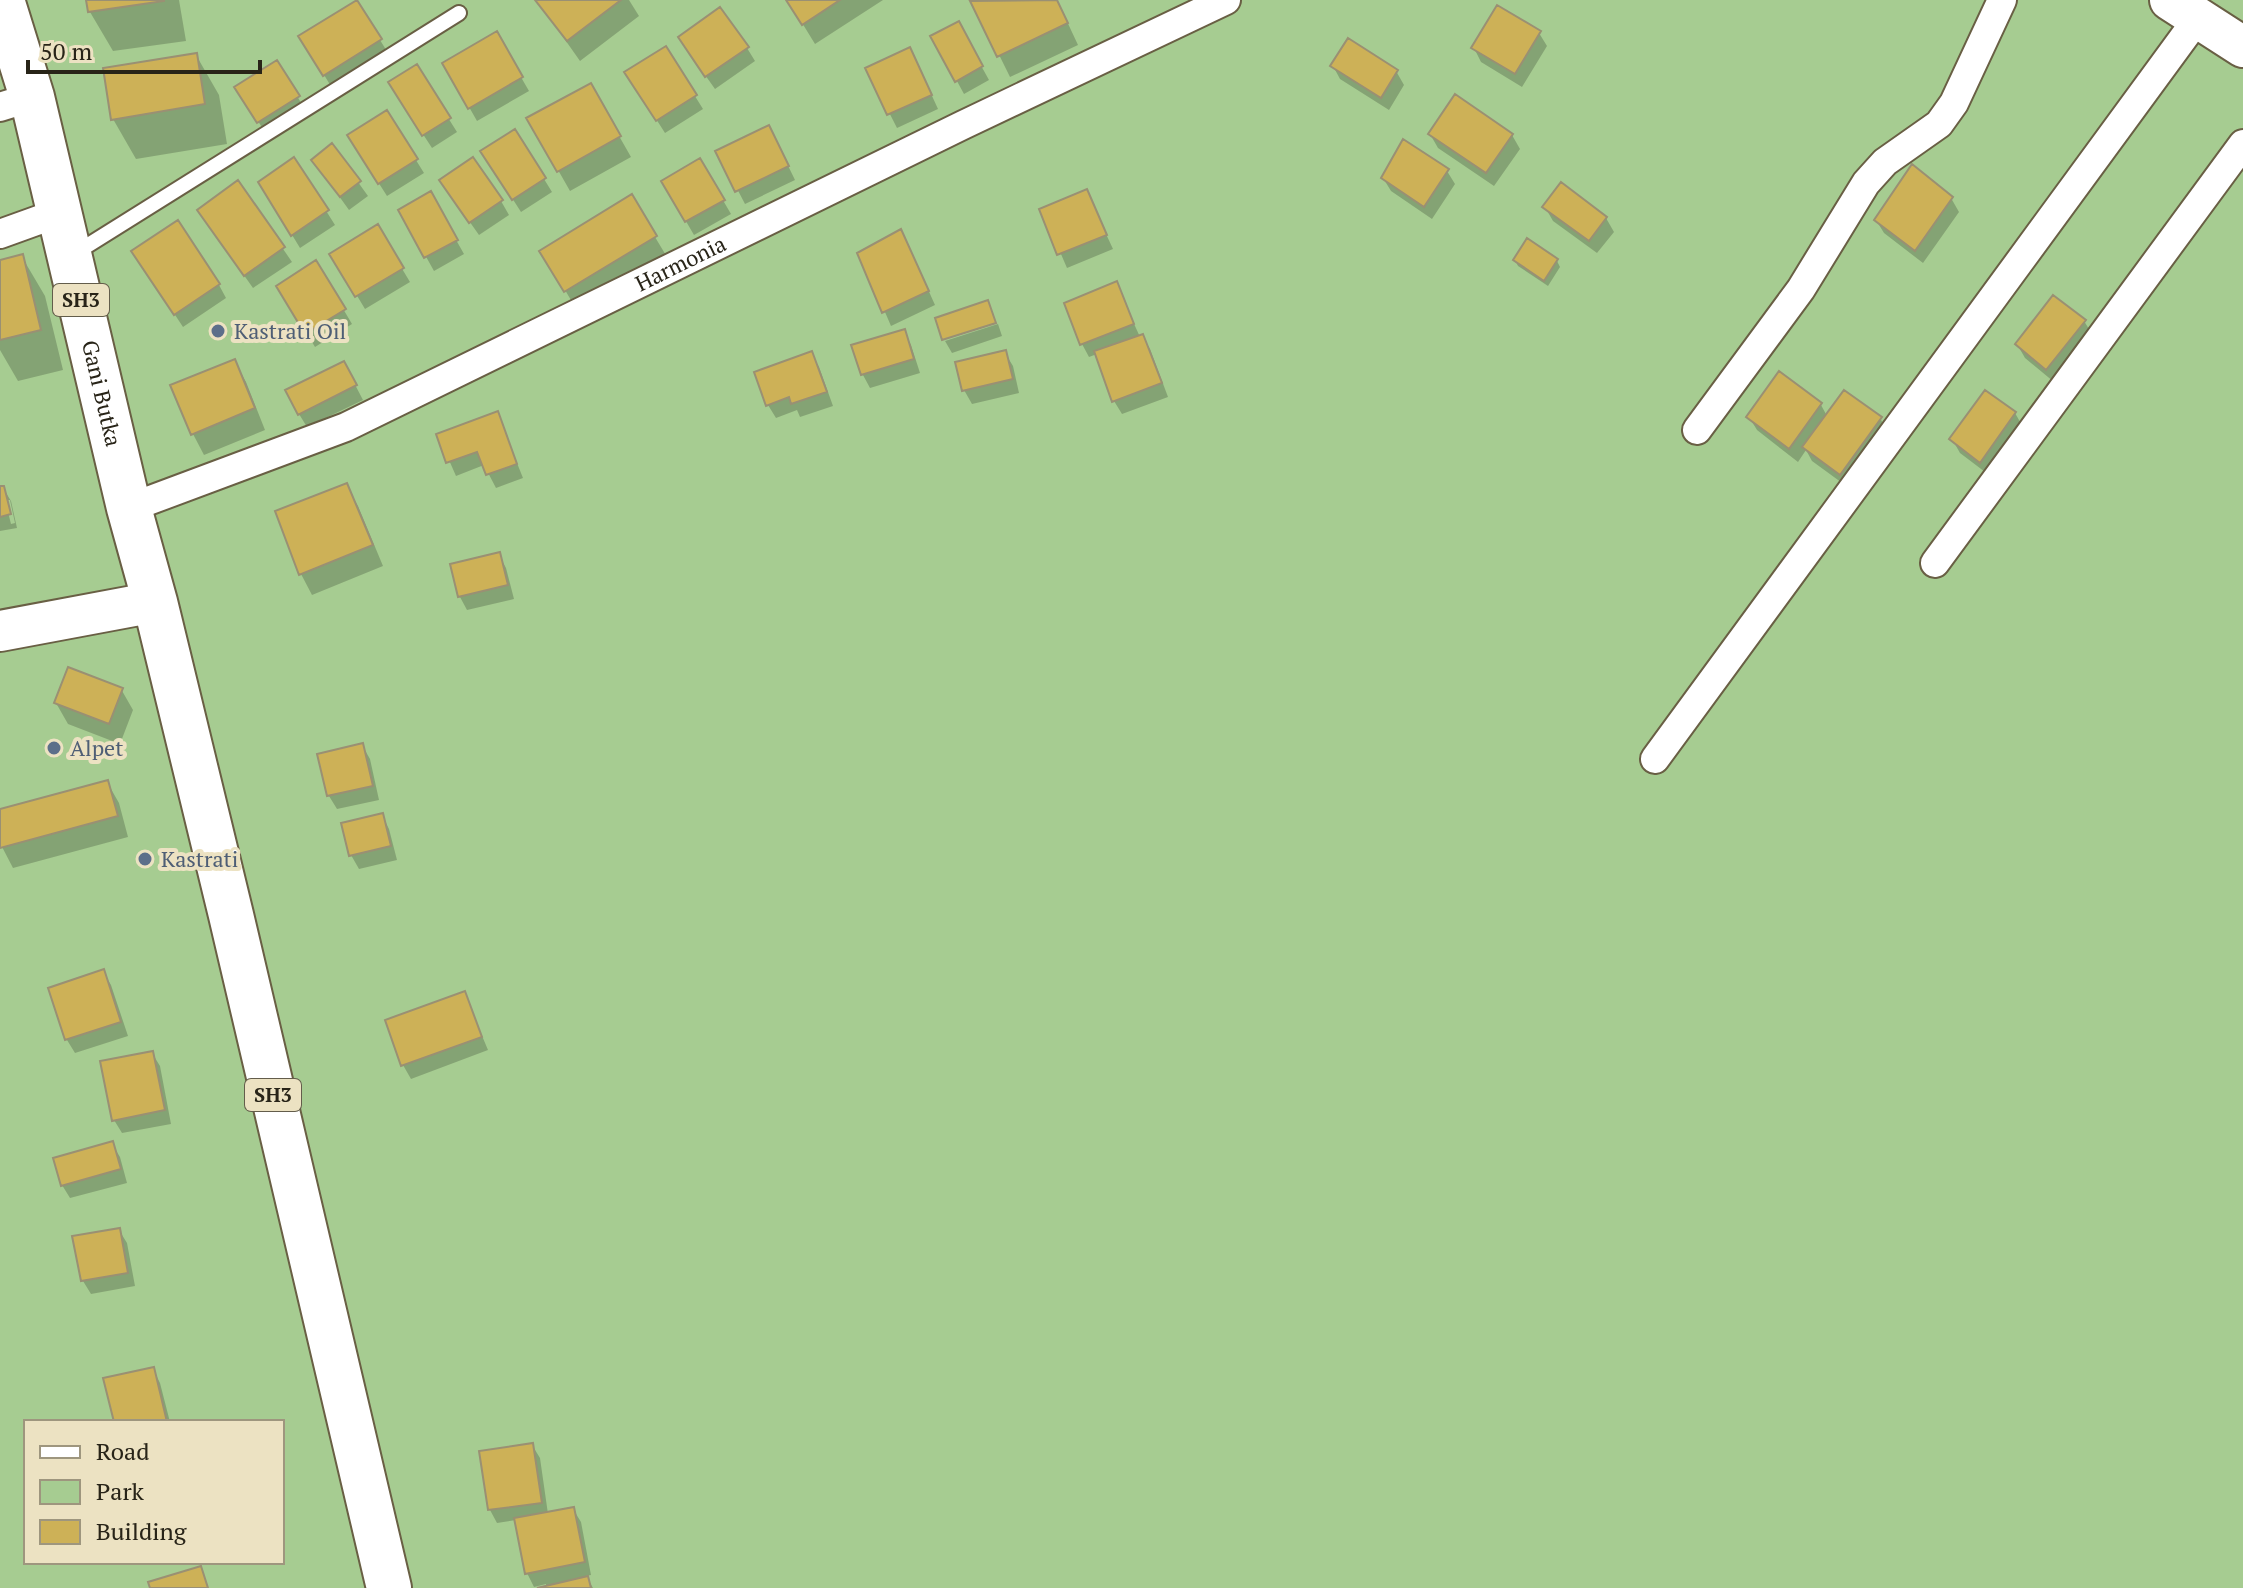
<svg xmlns="http://www.w3.org/2000/svg" width="2243" height="1588" font-family="'PT Serif',serif">
  <style>
    .green { fill: #a6cc91; fill-rule: evenodd }
    .shadow { fill: #0003; fill-rule: evenodd }
    .building { fill: #cdb157; stroke: #9a9073; stroke-width: 2 }
    .lines { fill: none; stroke-linecap: round; stroke-linejoin: round }
    .service-casing { stroke: #695f44; stroke-width: 18 }
    .minor-casing { stroke: #695f44; stroke-width: 32 }
    .secondary-casing { stroke: #695f44; stroke-width: 44 }
    .primary-casing { stroke: #695f44; stroke-width: 48 }
    .service { stroke: #fff; stroke-width: 14 }
    .minor { stroke: #fff; stroke-width: 28 }
    .secondary { stroke: #fff; stroke-width: 40 }
    .primary { stroke: #fff; stroke-width: 44 }
    .service-dot { fill: #5c6f8a; stroke: #ece2c2; stroke-width: 3 }
    .labels { text-anchor: middle; stroke-width: 8; stroke-linejoin: round; paint-order: stroke }
    .shield { fill: #ece2c2; stroke: #635d4b; stroke-width: 2 }
    .shield-label { font-size: 20px; font-weight: bold; fill: #282418 }
    .street-label { font-size: 22px; fill: #282418; stroke: #ece2c2 }
    .service-label { font-size: 22px; fill: #4e5e75; stroke: #ece2c2; text-anchor: start }
  </style>
  <rect width="100%" height="100%" fill="#ece2c2"/>
  <path class="green" d="M 0,0 L 2243,0 L 2243,1588 L 0,1588 ZM 26,1422 L 282,1422 L 282,1562 L 26,1562 Z"/>
  <path class="shadow" d="M 88,0 L 179,0 L 186,41 L 113,51 L 90,12 Z
    M 537,0 L 629,0 L 639,16 L 580,61 Z
    M 788,0 L 883,0 L 815,44 Z
    M 976,0 L 1057,0 L 1078,45 L 1010,77 L 973,2 Z
    M 958,24 L 989,80 L 964,94 L 933,37 Z
    M 1539,33 L 1547,46 L 1522,87 L 1481,62 L 1474,48 Z
    M 496,34 L 529,91 L 477,121 L 444,63 Z
    M 380,40 L 388,53 L 332,88 L 309,50 Z
    M 665,48 L 703,109 L 665,133 L 635,86 Z
    M 747,48 L 755,61 L 715,89 L 688,51 Z
    M 196,55 L 219,95 L 227,144 L 136,159 L 113,119 Z
    M 277,63 L 306,111 L 267,135 L 245,101 Z
    M 917,63 L 938,109 L 897,128 L 867,69 Z
    M 1333,66 L 1396,71 L 1404,85 L 1389,110 L 1340,79 Z
    M 416,67 L 457,132 L 432,148 L 398,96 Z
    M 590,85 L 631,157 L 570,191 L 529,119 Z
    M 386,112 L 424,173 L 387,196 L 357,149 Z
    M 1430,134 L 1512,135 L 1520,149 L 1494,186 L 1438,148 Z
    M 776,141 L 795,180 L 745,204 L 718,152 Z
    M 332,146 L 368,196 L 349,210 L 313,160 Z
    M 294,160 L 335,225 L 300,248 L 260,182 Z
    M 700,161 L 731,214 L 694,235 L 663,182 Z
    M 491,165 L 544,179 L 552,192 L 521,212 Z
    M 1447,171 L 1455,184 L 1432,219 L 1391,191 L 1383,178 Z
    M 238,183 L 292,262 L 253,288 L 207,223 Z
    M 1086,191 L 1113,249 L 1067,268 L 1042,210 Z
    M 430,194 L 464,254 L 434,271 L 400,210 Z
    M 450,194 L 501,201 L 509,215 L 479,235 Z
    M 631,197 L 667,257 L 578,312 L 542,251 Z
    M 1951,198 L 1959,212 L 1923,263 L 1884,233 L 1876,220 Z
    M 1545,207 L 1606,218 L 1614,232 L 1597,253 L 1553,221 Z
    M 377,227 L 410,282 L 365,309 L 332,254 Z
    M 908,245 L 935,305 L 891,326 L 860,254 Z
    M 22,257 L 45,296 L 63,370 L 18,381 L 0,350 L 0,262 Z
    M 1515,260 L 1557,261 L 1560,267 L 1548,286 L 1518,266 Z
    M 316,263 L 352,324 L 315,347 L 278,286 Z
    M 142,265 L 219,285 L 226,298 L 183,327 Z
    M 1116,284 L 1140,337 L 1142,336 L 1150,349 L 1168,397 L 1122,414 L 1114,401 L 1097,354 L 1089,357 L 1082,344 Z
    M 2084,321 L 2092,334 L 2054,382 L 2025,358 L 2017,344 Z
    M 998,324 L 1002,336 L 952,353 L 945,341 Z
    M 904,331 L 911,345 L 920,373 L 870,388 L 863,375 L 854,347 Z
    M 1005,353 L 1013,366 L 1019,393 L 972,404 L 964,390 Z
    M 811,354 L 819,367 L 833,406 L 800,417 L 797,410 L 776,418 L 768,405 Z
    M 234,361 L 246,382 L 265,430 L 204,455 L 193,434 Z
    M 1780,374 L 1821,405 L 1827,416 L 1880,418 L 1888,432 L 1849,488 L 1812,461 L 1806,450 L 1798,462 L 1757,430 L 1749,417 Z
    M 351,377 L 363,400 L 307,427 L 299,414 Z
    M 497,413 L 523,478 L 496,488 L 484,465 L 456,476 L 438,435 Z
    M 2015,413 L 2023,427 L 1989,475 L 1960,453 L 1952,439 Z
    M 346,486 L 358,506 L 383,566 L 312,595 L 301,574 Z
    M 3,488 L 11,501 L 17,528 L 0,531 L 0,489 ZM 5,500 L 10,500 L 15,523 L 11,524 Z
    M 499,555 L 506,568 L 514,599 L 467,610 L 460,597 Z
    M 121,689 L 133,710 L 120,744 L 68,724 L 56,703 Z
    M 362,745 L 370,759 L 379,800 L 337,809 L 329,796 L 320,755 Z
    M 107,782 L 119,803 L 128,837 L 13,868 L 0,843 L 0,811 Z
    M 382,815 L 389,829 L 397,860 L 359,869 L 351,855 Z
    M 103,972 L 111,985 L 128,1036 L 75,1053 L 67,1040 L 50,989 Z
    M 464,993 L 488,1050 L 411,1079 L 403,1065 L 387,1021 Z
    M 152,1053 L 160,1066 L 171,1124 L 122,1133 L 114,1120 Z
    M 112,1144 L 120,1157 L 127,1183 L 70,1198 L 62,1185 Z
    M 119,1230 L 127,1243 L 135,1286 L 91,1294 L 83,1281 L 75,1238 Z
    M 153,1369 L 160,1383 L 170,1422 L 116,1422 Z
    M 532,1445 L 540,1458 L 548,1514 L 573,1509 L 581,1522 L 591,1575 L 586,1576 L 593,1588 L 546,1588 L 546,1584 L 534,1587 L 527,1573 L 516,1520 L 497,1523 L 490,1510 Z"/>
  <path class="building" d="M 86,0 L 164,0 L 164,1 L 88,12 Z
    M 357,0 L 382,39 L 323,76 L 298,36 Z
    M 535,0 L 621,0 L 567,41 Z
    M 786,0 L 840,0 L 802,25 Z
    M 1057,0 L 1068,23 L 997,57 L 970,1 Z
    M 1497,5 L 1541,31 L 1515,74 L 1471,48 Z
    M 720,7 L 749,47 L 705,77 L 678,37 Z
    M 959,21 L 983,66 L 955,82 L 930,36 Z
    M 497,31 L 523,77 L 468,109 L 442,63 Z
    M 1348,38 L 1398,70 L 1381,98 L 1330,66 Z
    M 666,46 L 697,95 L 656,121 L 624,72 Z
    M 910,47 L 932,95 L 887,115 L 865,68 Z
    M 197,53 L 205,104 L 111,120 L 103,68 Z
    M 277,60 L 300,96 L 257,123 L 234,87 Z
    M 417,64 L 451,118 L 422,136 L 388,82 Z
    M 591,83 L 621,136 L 557,172 L 526,118 Z
    M 1455,94 L 1513,134 L 1486,173 L 1428,134 Z
    M 387,110 L 418,159 L 378,184 L 347,135 Z
    M 769,125 L 789,166 L 735,192 L 715,151 Z
    M 515,129 L 546,178 L 512,200 L 480,151 Z
    M 1403,139 L 1449,169 L 1424,207 L 1381,178 Z
    M 332,143 L 361,181 L 340,197 L 311,160 Z
    M 294,157 L 329,210 L 291,236 L 258,182 Z
    M 473,157 L 503,200 L 469,223 L 439,180 Z
    M 700,158 L 725,200 L 685,222 L 661,181 Z
    M 1912,164 L 1953,197 L 1915,251 L 1874,220 Z
    M 238,180 L 285,247 L 244,276 L 197,210 Z
    M 1561,182 L 1607,217 L 1589,241 L 1542,207 Z
    M 1087,189 L 1107,235 L 1057,255 L 1039,209 Z
    M 431,191 L 458,240 L 424,258 L 398,210 Z
    M 632,194 L 657,236 L 564,292 L 539,251 Z
    M 178,220 L 220,284 L 174,315 L 131,251 Z
    M 378,224 L 404,268 L 355,297 L 329,254 Z
    M 901,229 L 929,291 L 882,313 L 857,253 Z
    M 1527,238 L 1558,259 L 1544,281 L 1513,260 Z
    M 23,254 L 41,330 L 0,340 L 0,260 Z
    M 316,260 L 346,309 L 305,334 L 276,286 Z
    M 1117,281 L 1134,324 L 1080,345 L 1064,303 Z
    M 2053,295 L 2086,320 L 2046,370 L 2015,344 Z
    M 988,300 L 996,323 L 942,340 L 935,318 Z
    M 905,329 L 914,359 L 861,375 L 851,345 Z
    M 1143,334 L 1162,383 L 1112,402 L 1094,351 Z
    M 1006,350 L 1013,379 L 962,391 L 955,362 Z
    M 812,351 L 827,392 L 791,404 L 789,397 L 766,406 L 754,372 Z
    M 235,359 L 255,408 L 191,435 L 170,385 Z
    M 344,361 L 357,385 L 298,415 L 285,390 Z
    M 1779,371 L 1822,403 L 1789,449 L 1746,417 Z
    M 1844,390 L 1882,417 L 1840,475 L 1802,447 Z
    M 1985,390 L 2016,412 L 1980,463 L 1949,439 Z
    M 498,411 L 517,464 L 486,475 L 477,452 L 446,463 L 436,434 Z
    M 347,483 L 373,545 L 299,575 L 275,511 Z
    M 0,486 L 4,486 L 11,514 L 0,517 Z
    M 500,552 L 508,585 L 458,597 L 450,564 Z
    M 68,667 L 123,688 L 109,724 L 54,703 Z
    M 363,743 L 373,786 L 327,796 L 317,754 Z
    M 108,780 L 118,816 L 0,848 L 0,809 Z
    M 383,813 L 391,846 L 349,856 L 341,823 Z
    M 104,969 L 121,1022 L 65,1040 L 48,988 Z
    M 465,991 L 482,1037 L 401,1066 L 385,1020 Z
    M 153,1051 L 165,1110 L 112,1121 L 100,1061 Z
    M 113,1141 L 121,1169 L 61,1186 L 53,1158 Z
    M 120,1228 L 128,1273 L 81,1281 L 72,1236 Z
    M 154,1367 L 167,1422 L 114,1422 L 103,1378 Z
    M 533,1443 L 542,1503 L 488,1510 L 479,1451 Z
    M 574,1507 L 585,1562 L 525,1574 L 514,1518 Z
    M 201,1566 L 208,1588 L 150,1588 L 148,1582 Z
    M 588,1576 L 591,1588 L 537,1588 Z"/>
  <g class="lines">
    <g class="service-casing">
      <path id="service" d="M 74,254 L 459,13"/>
    </g>
    <g class="minor-casing">
      <g id="minor">
        <path d="M 0,107 L 32,97"/>
        <path d="M 0,234 L 61,212"/>
        <path d="M 1697,430 L 1801,289 L 1866,183 L 1885,162 L 1939,124 L 1954,103 L 2002,0"/>
        <path id="s1" d="M 129,508 L 346,427 L 963,125 L 1226,0"/>
        <path d="M 1935,563 L 2243,144"/>
        <path d="M 1655,759 L 2198,18"/>
      </g>
    </g>
    <g class="secondary-casing">
      <path id="secondary" d="M 2170,0 L 2243,47
        M 0,631 L 155,602"/>
    </g>
    <g class="primary-casing">
      <g id="primary">
        <path id="s2" d="M 2,0 L 32,97 L 129,508 L 155,602 L 231,915 L 389,1588"/>
      </g>
    </g>
    <use href="#service" class="service"/>
    <use href="#minor" class="minor"/>
    <use href="#secondary" class="secondary"/>
    <use href="#primary" class="primary"/>
  </g>
  <g class="service-dot">
    <circle cx="218" cy="331" r="8"/>
    <circle cx="54" cy="748" r="8"/>
    <circle cx="145" cy="859" r="8"/>
  </g>
  <g class="labels">
    <g class="shield">
      <rect x="53" y="284" width="56" height="32" rx="6"/>
      <rect x="245" y="1079" width="56" height="32" rx="6"/>
    </g>
    <g class="shield-label">
      <text x="81" y="307">SH3</text>
      <text x="273" y="1102">SH3</text>
    </g>
    <g class="street-label">
      <text dy="8" stroke="none"><textPath href="#s1" startOffset="604">Harmonia</textPath></text>
      <text dy="8" stroke="none"><textPath href="#s2" startOffset="406">Gani Butka</textPath></text>
    </g>
    <g class="service-label">
      <text x="234" y="339">Kastrati Oil</text>
      <text x="70" y="756">Alpet</text>
      <text x="161" y="867">Kastrati</text>
    </g>
  </g>
  <rect x="24" y="1420" width="260" height="144" fill="#ece2c2" stroke="#9e967e" stroke-width="2"/>
  <rect x="40" y="1446" width="40" height="12" fill="#ffffff" stroke="#9e967e" stroke-width="2"/>
  <text x="96" y="1460" font-size="24" fill="#282418">Road</text>
  <rect x="40" y="1480" width="40" height="24" fill="#a6cc91" stroke="#9e967e" stroke-width="2"/>
  <text x="96" y="1500" font-size="24" fill="#282418">Park</text>
  <rect x="40" y="1520" width="40" height="24" fill="#cdb157" stroke="#9e967e" stroke-width="2"/>
  <text x="96" y="1540" font-size="24" fill="#282418">Building</text>
  <path d="M28 60v12h232v-12" fill="none" stroke="#282418" stroke-width="4"/>
  <text x="40" y="60" font-size="24" fill="#282418" stroke="#ece2c2" stroke-width="6" paint-order="stroke">50 m</text>
</svg>
